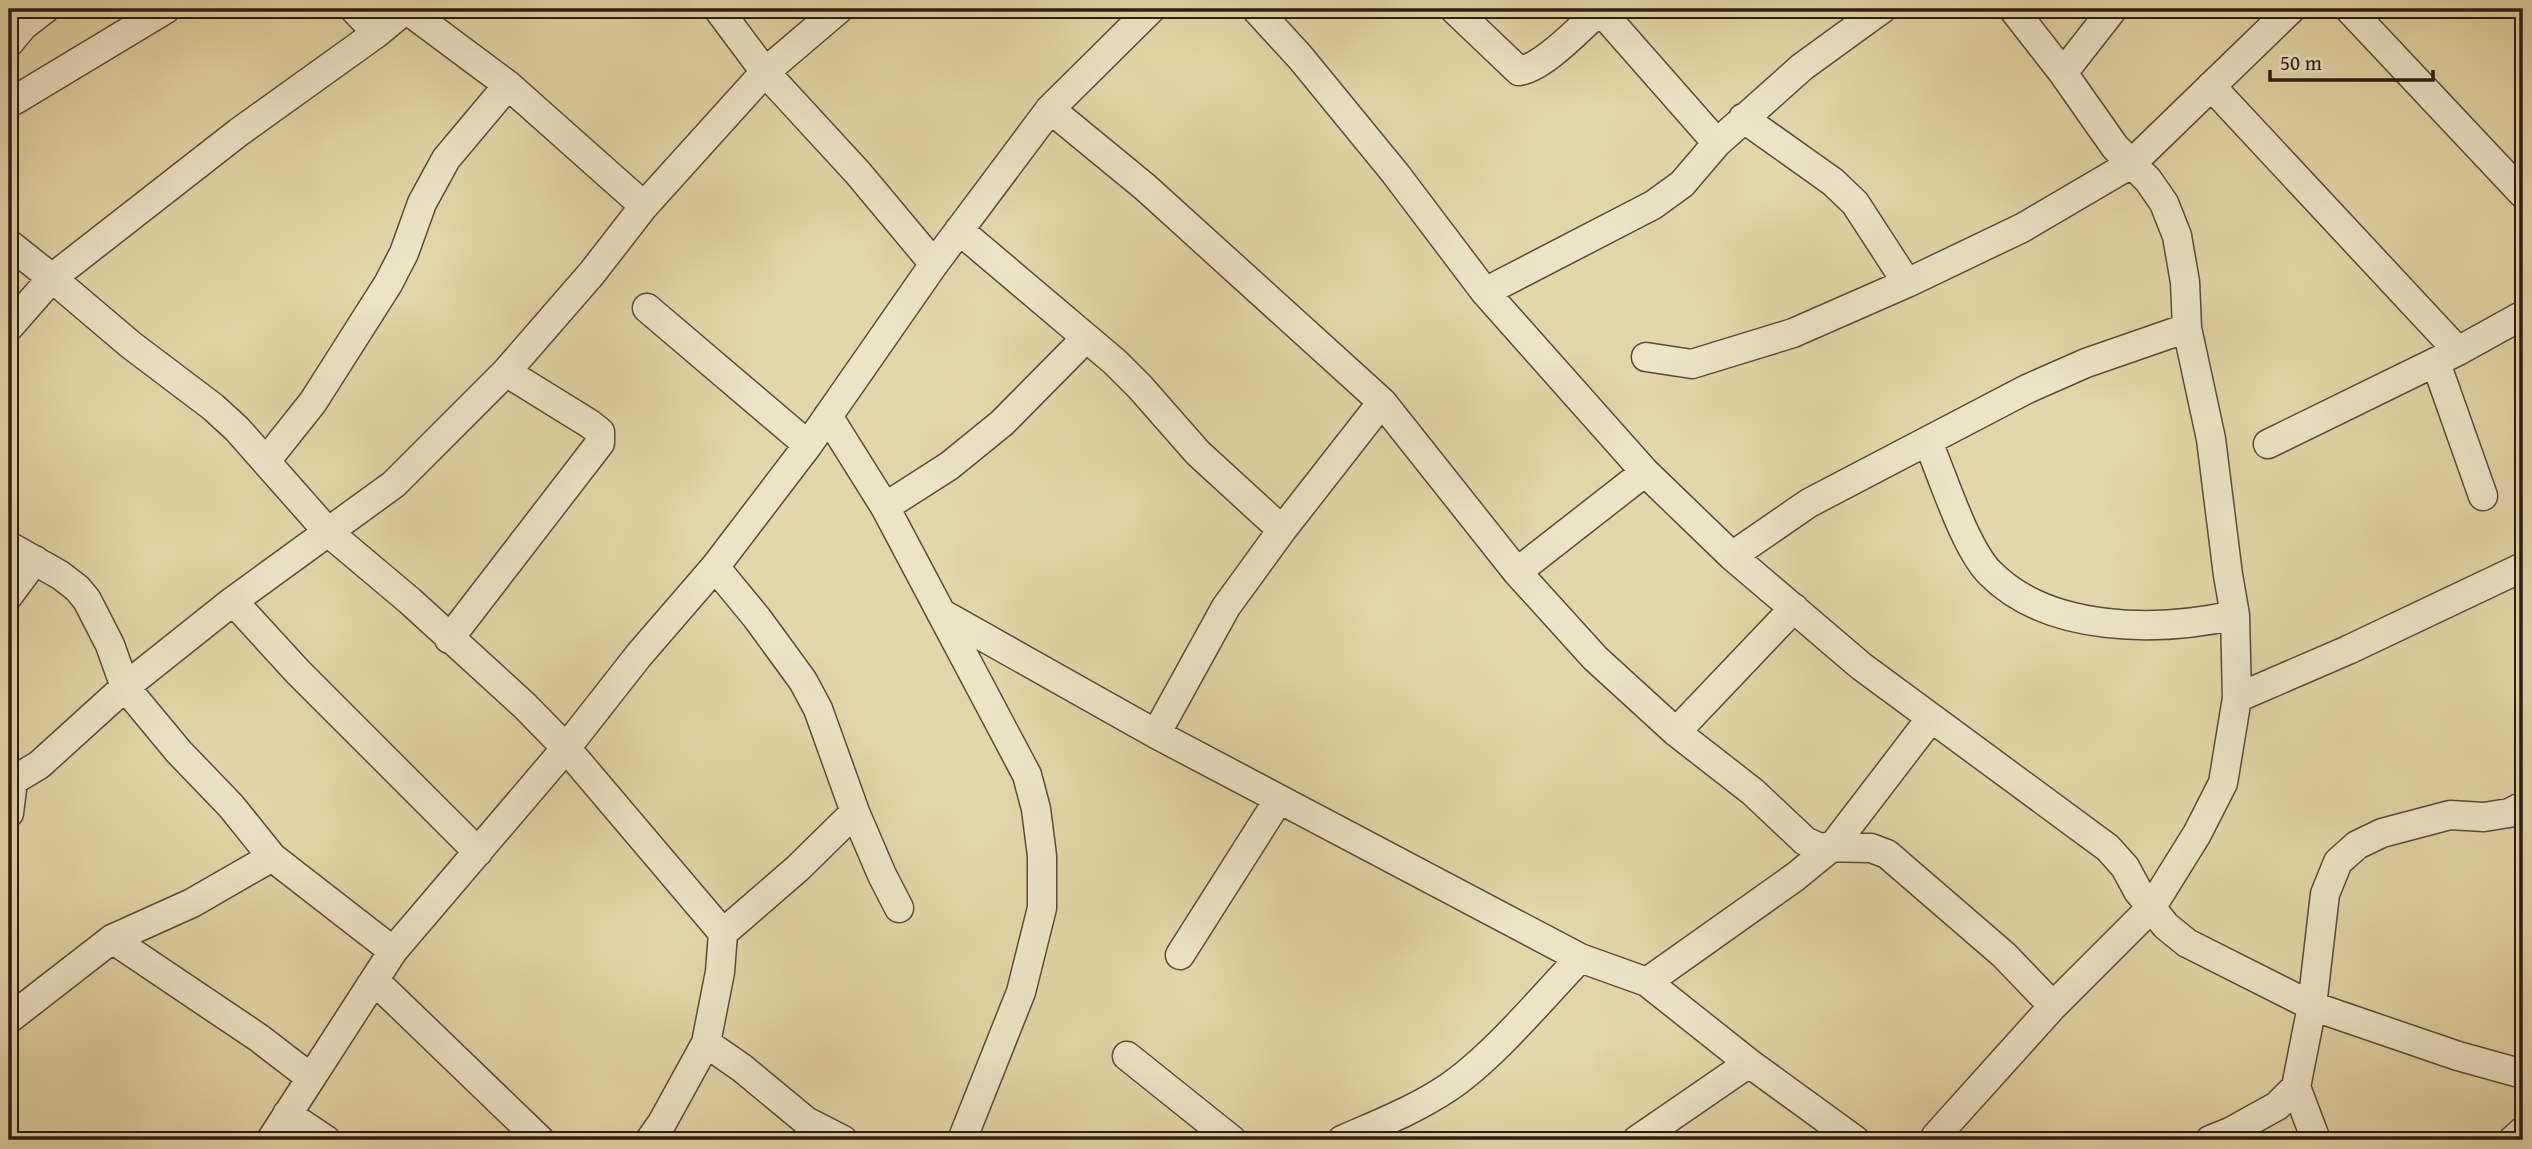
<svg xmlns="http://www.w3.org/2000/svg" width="2532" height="1149" font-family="'Gentium Book Plus',serif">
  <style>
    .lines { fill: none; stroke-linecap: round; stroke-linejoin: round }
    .minor-casing { stroke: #5a4b39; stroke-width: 31 }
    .minor { stroke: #ede4c6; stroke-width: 28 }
  </style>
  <rect width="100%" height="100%" fill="#e3d6a8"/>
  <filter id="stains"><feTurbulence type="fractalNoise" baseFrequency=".00286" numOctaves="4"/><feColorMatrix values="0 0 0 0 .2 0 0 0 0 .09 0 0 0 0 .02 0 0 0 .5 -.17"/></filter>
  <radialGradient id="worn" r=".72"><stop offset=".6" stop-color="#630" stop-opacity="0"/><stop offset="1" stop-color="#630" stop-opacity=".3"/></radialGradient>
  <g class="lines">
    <g class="minor-casing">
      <path id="minor" d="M 354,9 L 377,33
        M 406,9 L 508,85 L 644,206
        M 718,9 L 765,72 L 858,173 L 934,264
        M 1256,9 L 1300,57 L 1395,173 L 1485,292 L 1645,472 L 1732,556 L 1861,666 L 2108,848 L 2125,867 L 2138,891 L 2166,926 L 2187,943 L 2312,1006 L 2458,1056 L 2523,1074
        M 1454,9 L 1519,71 C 1543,68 1582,26 1601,9
        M 2349,9 L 2523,194
        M 1600,10 L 1717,143
        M 9,43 L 23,26 L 45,9
        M 2063,73 L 2113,9
        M 2211,86 L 2458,351
        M 9,100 L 15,100 L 166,9
        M 1050,109 L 1145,187 L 1382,402 L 1517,572 L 1595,658 L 1676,732 L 1753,792 L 1805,841 L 1818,847 L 1871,848 L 1887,854 L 2004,955 L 2053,1006
        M 1743,118 L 1833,182 L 1855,203 L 1907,283
        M 959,230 L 1115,362 L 1140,387 L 1198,453 L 1282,530
        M 9,244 L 52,278 L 131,345 L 213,407 L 237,429 L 328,532 L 410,601 L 525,706 L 566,748 L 723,933 L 720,972 L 706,1043 L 662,1123 L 650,1140
        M 1485,292 L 1653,205 L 1682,184 L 1717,143 L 1802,67 L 1882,9
        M 647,308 L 808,445
        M 9,327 L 52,278 L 239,132 L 377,33 L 406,9
        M 1646,357 L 1692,364 L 1793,333 L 1907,283 L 2022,228 L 2131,164 L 2291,9
        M 2436,363 L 2483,496
        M 828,416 L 885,507 L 1027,775 L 1036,809 L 1042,856 L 1042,908 L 1021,992 L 962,1140
        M 1928,442 C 1943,477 1965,548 1990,573 C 2049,633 2159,632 2235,615
        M 2268,444 L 2458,351 L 2523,315
        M 266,461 L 313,402 L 388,284 L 404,253 L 422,203 L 446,159 L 508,85
        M 885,507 L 949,466 L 1002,423 L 1086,338
        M 9,546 L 60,575 L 77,588 L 87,600 L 110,645 L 125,687 L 179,752 L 231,806 L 272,857 L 393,951
        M 1732,556 L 1809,503 L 2027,389 L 2086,363 L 2187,328
        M 715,567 L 757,618 L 803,681 L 818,709 L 855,812 L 882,875 L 899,908
        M 1517,572 L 1645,472
        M 9,595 L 35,560
        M 233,601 L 298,672 L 478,852
        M 941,613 L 1156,734 L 1580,958 L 1647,982 L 1749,1063 L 1855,1140
        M 449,639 L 600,443 L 600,432 L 590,424 L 506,372
        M 2237,698 L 2348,650 L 2523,567
        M 1676,732 L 1794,608
        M 1156,734 L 1226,607 L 1282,530 L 1382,402
        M 9,783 L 39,765 L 125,687 L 233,601 L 394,484 L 506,372 L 592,273 L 644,206 L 765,72 L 839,9
        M 9,813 L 13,781
        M 723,933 L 798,868 L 855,812
        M 112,939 L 259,1038 L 311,1078
        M 1180,955 L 1279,799
        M 375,981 L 540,1140
        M 1647,982 L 1795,877 L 1833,846 L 1931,718
        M 9,1019 L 112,939 L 192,903 L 272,857
        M 706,1043 L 742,1068 L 806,1121 L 843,1140
        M 1127,1056 L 1232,1140
        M 2296,1087 L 2316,1140
        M 287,1114 L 326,1140
        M 271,1140 L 393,951 L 566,748 L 639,655 L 715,567 L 808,445 L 934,264 L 1050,109 L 1151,9
        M 1342,1140 C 1378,1124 1415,1110 1449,1087 C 1494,1056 1541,999 1580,958
        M 1637,1140 L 1749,1063
        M 1934,1140 L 1936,1136 L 2053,1006 L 2151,908 L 2197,834 L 2223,783 L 2237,698 L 2235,615 L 2228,575 L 2211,439 L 2187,328 L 2185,282 L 2177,236 L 2164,203 L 2148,180 L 2115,147 L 2063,73 L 2013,9
        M 2210,1140 L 2230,1132 L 2277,1106 L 2296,1087 L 2312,1006 L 2325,894 L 2338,862 L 2357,845 L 2382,833 L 2450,815 L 2484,817 L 2509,813 L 2523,806
        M 2513,1140 L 2523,1131"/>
    </g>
    <use href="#minor" class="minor"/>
  </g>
  <rect width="2532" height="1149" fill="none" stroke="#e3d6a8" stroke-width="35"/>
  <rect x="10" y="10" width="2511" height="1128" fill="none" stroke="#2c1d14" stroke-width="3.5"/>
  <rect x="18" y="18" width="2497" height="1114" fill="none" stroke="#2c1d14" stroke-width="2"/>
  <path d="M2270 70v10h163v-10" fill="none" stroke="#2c1d14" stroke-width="3.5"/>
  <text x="2280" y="70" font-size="21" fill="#2c1d14" stroke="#ede4c6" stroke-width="5" paint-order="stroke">50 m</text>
  <rect width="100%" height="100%" filter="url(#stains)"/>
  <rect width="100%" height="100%" fill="url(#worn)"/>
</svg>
